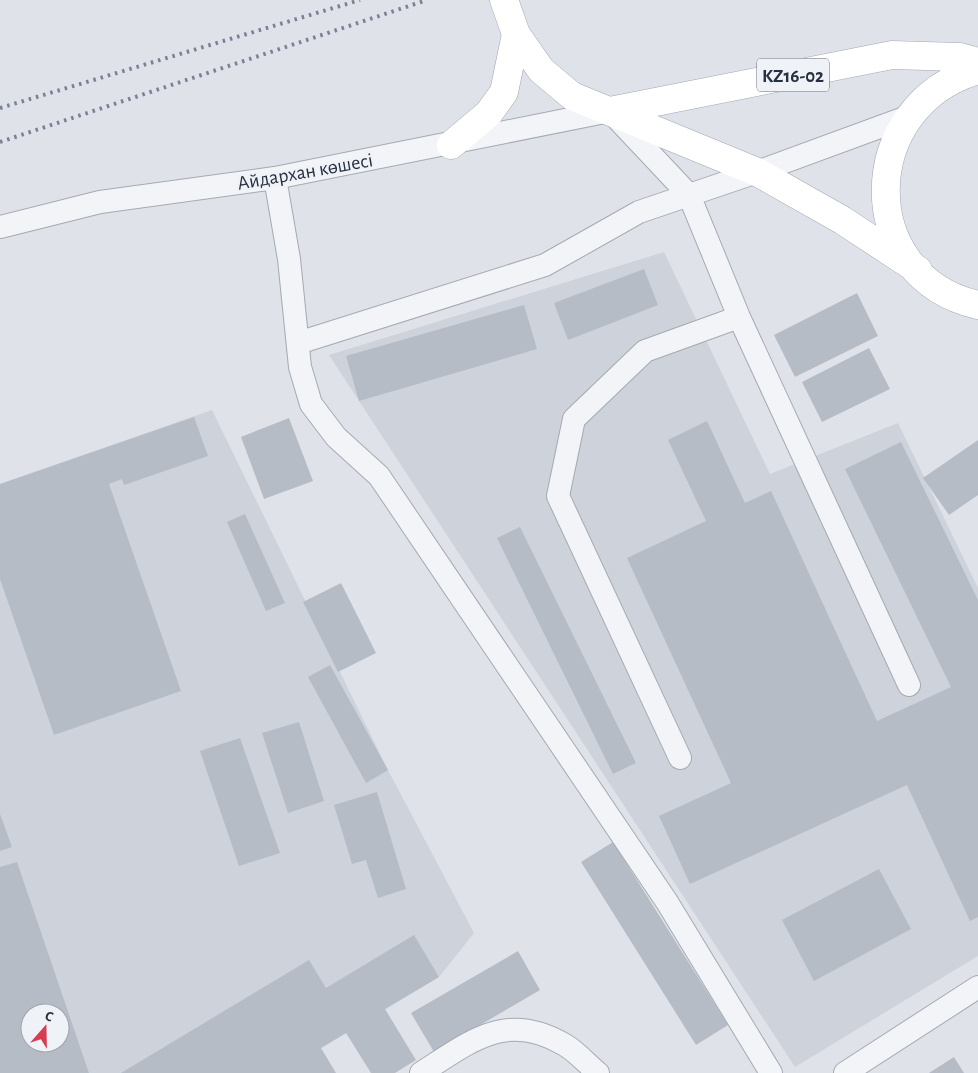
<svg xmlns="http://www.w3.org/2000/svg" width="978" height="1073" font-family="'Alegreya Sans',sans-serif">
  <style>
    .built { fill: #cdd2db; fill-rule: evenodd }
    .building { fill: #b6bcc6; fill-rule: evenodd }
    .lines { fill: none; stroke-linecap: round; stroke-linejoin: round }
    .minor-casing { stroke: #a4aab3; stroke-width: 24 }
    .major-casing { stroke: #9ea7b6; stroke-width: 29 }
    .minor { stroke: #f2f4f7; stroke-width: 22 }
    .major { stroke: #fff; stroke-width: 28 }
    .rail { stroke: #788294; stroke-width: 4; stroke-dasharray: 2.5 5; stroke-linecap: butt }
    .labels { text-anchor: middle; stroke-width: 4.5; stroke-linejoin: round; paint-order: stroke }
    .shield { fill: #eff2f7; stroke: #636a78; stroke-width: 1 }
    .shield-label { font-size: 19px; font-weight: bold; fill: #273041 }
    .street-label { font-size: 20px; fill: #273041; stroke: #eff2f7 }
  </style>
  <rect width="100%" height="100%" fill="#dfe3e9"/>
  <path class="built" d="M 664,252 L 770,474 L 898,423 L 978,588 L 978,956 L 795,1067 L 329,355 Z
    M 212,410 L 388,770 L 474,933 L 439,977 L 280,1073 L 0,1073 L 0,484 ZM 30,1013 L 60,1013 L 60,1043 L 30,1043 Z"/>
  <path class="building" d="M 644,269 L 658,305 L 568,340 L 554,303 Z
    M 857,293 L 878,336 L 795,377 L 774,335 Z
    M 524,305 L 537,349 L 359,401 L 346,356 Z
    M 869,348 L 890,389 L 822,422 L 802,382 Z
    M 194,417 L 208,456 L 124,485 L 122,479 L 109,484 L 181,691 L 54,735 L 0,579 L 0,484 Z
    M 289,418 L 313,481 L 264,499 L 241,437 Z
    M 707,421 L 745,503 L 771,491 L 877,721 L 951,687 L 845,469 L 901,442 L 978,600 L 978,917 L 970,921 L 907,785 L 690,884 L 659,816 L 731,783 L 627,558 L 706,521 L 668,440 Z
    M 978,440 L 978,495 L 949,515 L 923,478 Z
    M 245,514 L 285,603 L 266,611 L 227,522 Z
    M 520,527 L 636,763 L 613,774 L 497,538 Z
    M 341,583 L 376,653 L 338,672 L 303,602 Z
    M 330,665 L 388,770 L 366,783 L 308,677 Z
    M 299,722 L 324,801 L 288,813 L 262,733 Z
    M 240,738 L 280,853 L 239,866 L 200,751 Z
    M 377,792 L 406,889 L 378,898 L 366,860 L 352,864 L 334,805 Z
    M 0,814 L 12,847 L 0,851 Z
    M 613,842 L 728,1025 L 696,1045 L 581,862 Z
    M 17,862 L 89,1073 L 0,1073 L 0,867 ZM 30,1013 L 60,1013 L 60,1043 L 30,1043 Z
    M 879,869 L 911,929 L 814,981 L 782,920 Z
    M 414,935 L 439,977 L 385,1009 L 416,1060 L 395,1073 L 371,1073 L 346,1033 L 321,1048 L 336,1073 L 121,1073 L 309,960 L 326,988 Z
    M 518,951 L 540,990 L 434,1052 L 411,1013 Z
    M 954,1057 L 964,1073 L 929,1073 Z"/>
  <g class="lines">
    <g class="minor-casing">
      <path id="minor" d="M 275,178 L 289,259 L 300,367 L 311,404 L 336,437 L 379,476 L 667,902 L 771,1073
        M 0,227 L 100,202 L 275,178 L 610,111 L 689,195 L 739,317 L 909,685
        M 298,343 L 545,265 L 639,212 L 757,172 L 907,117
        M 680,758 L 558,496 L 574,419 L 645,351 L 739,317
        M 421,1073 C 471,1041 507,1010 565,1045 C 577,1052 587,1064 598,1073
        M 845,1073 L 978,987"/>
    </g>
    <g class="major-casing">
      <path id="major" d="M 504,0 L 516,34 L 541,70 L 572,96 L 757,172 L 842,220 L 918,270
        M 978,70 C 856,105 854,277 978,305
        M 610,111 L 892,55 L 960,57 L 978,62
        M 451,145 L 489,113 L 504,92 L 516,34"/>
    </g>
    <use href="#minor" class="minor"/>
    <use href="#major" class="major"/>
    <path class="rail" d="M 0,108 L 360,0
      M 0,142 L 427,0"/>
  </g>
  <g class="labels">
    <rect class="shield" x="757" y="58.5" width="72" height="33" rx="4"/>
    <g class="shield-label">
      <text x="793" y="82">KZ16-02</text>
    </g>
    <g class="street-label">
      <text transform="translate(305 171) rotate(-10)" y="7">Айдархан көшесі</text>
    </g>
  </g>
  <g transform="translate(45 1028) rotate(20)"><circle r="24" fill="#eff2f7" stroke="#9fa4ae"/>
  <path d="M0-4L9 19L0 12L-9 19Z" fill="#d63d50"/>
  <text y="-8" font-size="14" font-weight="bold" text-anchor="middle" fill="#273041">С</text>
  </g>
</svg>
